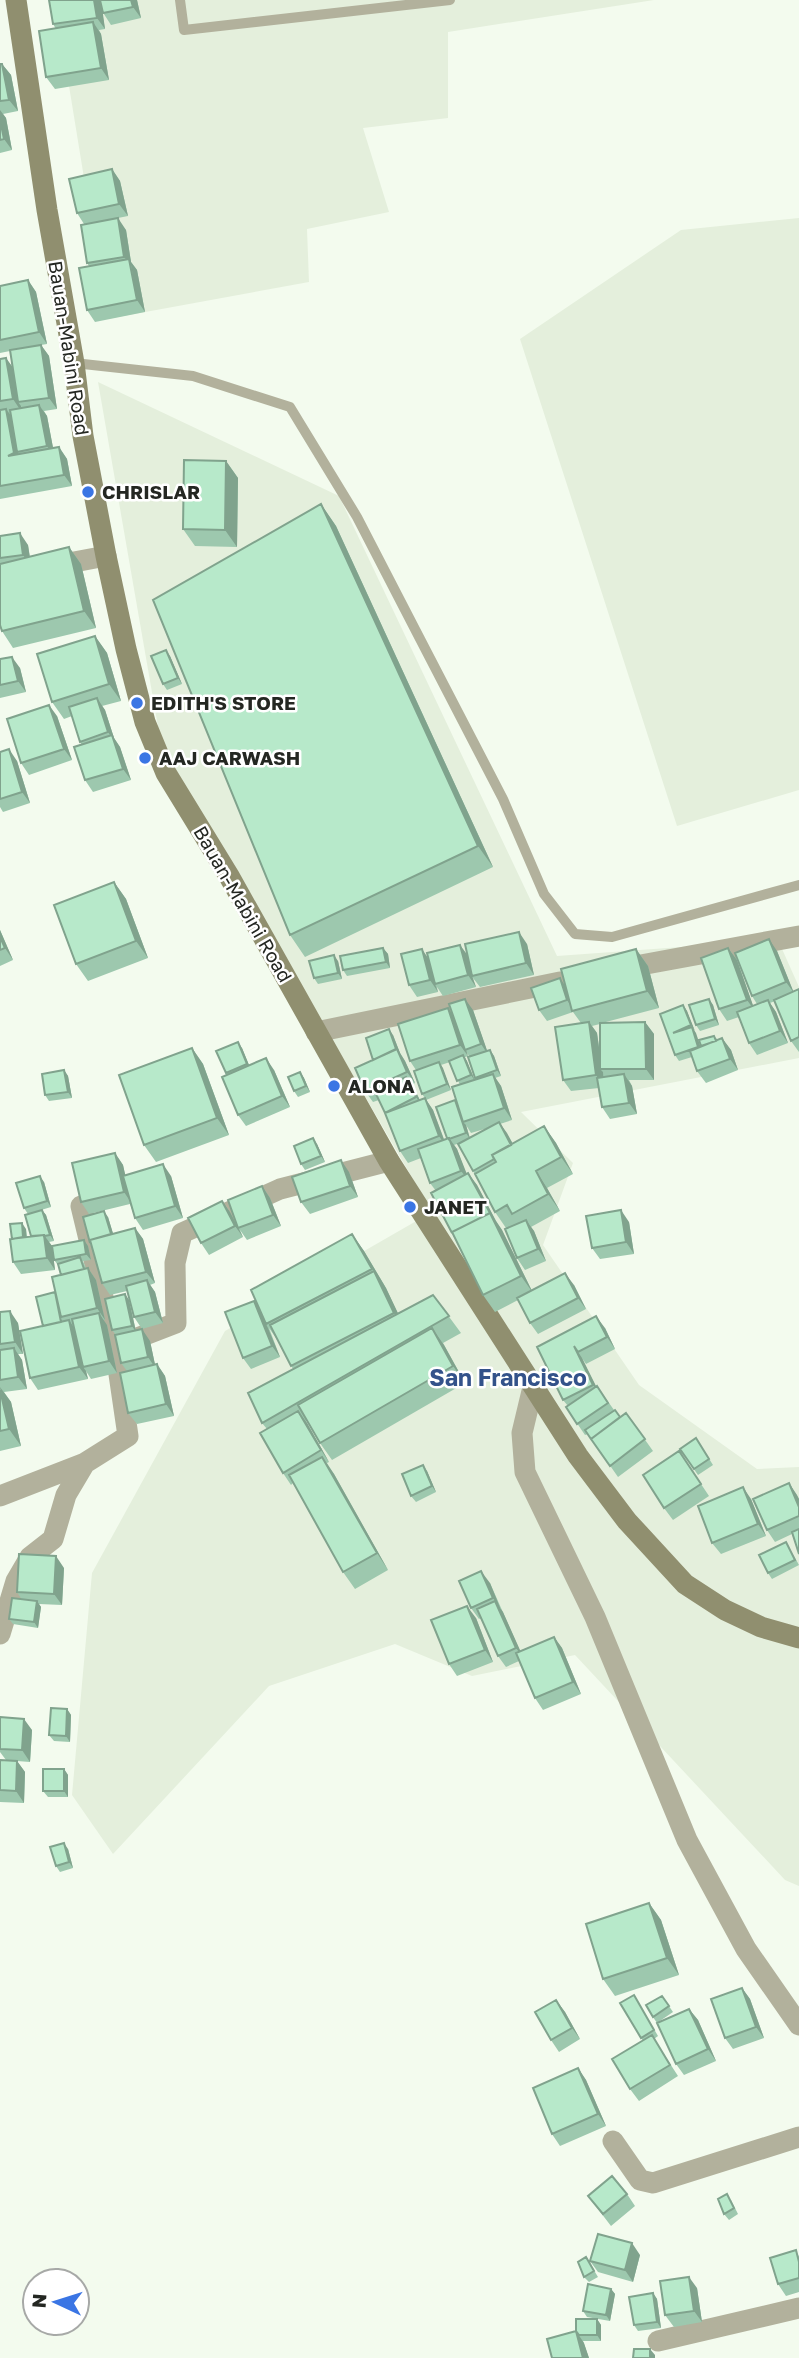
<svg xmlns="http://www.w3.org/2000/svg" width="799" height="2358" font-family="'Golos Text',sans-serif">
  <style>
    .built { fill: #e4efdc }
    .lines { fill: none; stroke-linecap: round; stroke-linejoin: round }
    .lane { stroke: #b2b19c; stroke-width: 10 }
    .street { stroke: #b2b19c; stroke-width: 21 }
    .secondary { stroke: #908f6f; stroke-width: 21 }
    .wall { fill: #9dc8ae; fill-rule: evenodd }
    .shaded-wall { fill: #80a38d }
    .building { fill: #b7e9ca; stroke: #80a38d; stroke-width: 2 }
    .poi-dot { fill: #3a75e4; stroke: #fff; stroke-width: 2.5 }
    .labels { text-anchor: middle; stroke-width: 5; stroke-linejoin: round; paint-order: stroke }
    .street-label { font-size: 19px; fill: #242722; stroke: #fff }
    .poi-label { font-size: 19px; font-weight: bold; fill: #242722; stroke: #fff; text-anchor: start }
    .quarter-label { font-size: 23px; font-weight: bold; fill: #33528a; stroke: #fff }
  </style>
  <rect width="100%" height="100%" fill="#f3fbee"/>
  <path class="built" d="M 55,0 L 654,0 L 448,32 L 448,118 L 363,128 L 389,212 L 307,229 L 309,282 L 107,319 Z
    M 799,218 L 799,790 L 677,826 L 520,339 L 681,230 Z
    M 98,382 L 339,496 L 557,956 L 778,940 L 799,987 L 799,1058 L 521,1112 L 573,1163 L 543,1245 L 639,1385 L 757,1469 L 799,1467 L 799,1886 L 785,1880 L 575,1655 L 472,1676 L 395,1644 L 269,1686 L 113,1854 L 72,1795 L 92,1573 L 225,1331 L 432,1212 L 161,744 Z"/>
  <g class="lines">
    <path class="lane" d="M 180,0 L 184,30 L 450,0
      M 74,363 L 193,376 L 290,407 L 357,517 L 418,635 L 503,799 L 544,894 L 575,934 L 612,937 L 799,885"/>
    <path class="street" d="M 0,576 L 106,556
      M 619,969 L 799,936
      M 316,1032 L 560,982
      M 119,1345 L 176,1323 L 175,1263 L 182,1233 L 280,1189 L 389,1161
      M 533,1387 L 522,1433 L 525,1472 L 595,1617 L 687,1840 L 746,1949 L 799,2025
      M 0,1496 L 85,1463 L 128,1436 L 115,1347 L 81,1206
      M 0,1634 L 16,1581 L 30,1557 L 53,1539 L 66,1495 L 85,1463
      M 613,2141 L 640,2180 L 653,2183 L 799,2137
      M 658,2341 L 799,2308"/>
    <path class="secondary" d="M 16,0 L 47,210 L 74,363 L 83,436 L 106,556 L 126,649 L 145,722 L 166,773 L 229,876 L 389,1161 L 578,1456 L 627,1521 L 685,1584 L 725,1610 L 761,1627 L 799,1638"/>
  </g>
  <path class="wall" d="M 49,0 L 137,0 L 141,18 L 111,25 L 102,11 L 105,29 L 99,30 L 101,34 L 109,80 L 55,89 L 46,77 L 56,29 L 53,24 Z
    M 0,64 L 2,64 L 11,75 L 18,111 L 3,114 L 6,118 L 12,150 L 0,153 Z
    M 112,169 L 120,181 L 128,216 L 108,220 L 126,230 L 131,262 L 137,270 L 145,312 L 95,322 L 87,310 L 89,266 L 87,263 L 84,224 L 77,213 Z
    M 28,280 L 36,292 L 47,344 L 41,345 L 49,356 L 57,409 L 44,411 L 47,416 L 53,448 L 59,447 L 67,459 L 72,486 L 0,499 L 0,359 L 6,358 L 12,367 L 10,351 L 0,353 L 0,286 Z
    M 226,461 L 238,478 L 237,547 L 195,546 L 183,529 Z
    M 321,504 L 336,526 L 493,867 L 305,957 L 290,935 Z
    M 0,536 L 28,545 L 30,557 L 69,547 L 81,564 L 96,628 L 13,648 L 2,631 L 0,625 Z
    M 95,636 L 107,653 L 121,701 L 102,706 L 105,710 L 114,738 L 120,747 L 131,780 L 93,792 L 85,780 L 82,745 L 80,742 L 72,716 L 64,719 L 52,702 Z
    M 170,656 L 182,684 L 167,690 L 163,684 Z
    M 0,659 L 20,668 L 26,692 L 0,698 Z
    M 57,716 L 72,760 L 29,775 L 21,763 Z
    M 0,752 L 17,761 L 30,803 L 3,812 L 0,807 Z
    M 114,882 L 126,899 L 148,958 L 88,981 L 76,964 Z
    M 0,930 L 13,960 L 0,966 Z
    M 527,944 L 534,975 L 480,987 L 473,978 L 476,987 L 443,996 L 437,987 L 438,992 L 417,997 L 409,985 L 428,958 L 460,945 L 468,956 Z
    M 383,948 L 388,954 L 390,968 L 347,976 L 343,970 Z
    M 728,948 L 737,960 L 753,1006 L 757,1004 L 752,996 L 777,951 L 793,991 L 799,989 L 799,1052 L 791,1041 L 775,1001 L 770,1003 L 776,1012 L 788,1043 L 757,1055 L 749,1043 L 739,1017 L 727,1021 L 719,1009 Z
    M 636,949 L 648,966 L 659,1008 L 602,1023 L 645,1022 L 654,1034 L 654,1080 L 629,1080 L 632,1086 L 637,1114 L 610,1119 L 602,1107 L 599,1088 L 571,1091 L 563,1080 L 581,1023 L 573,1012 L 547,1021 L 539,1010 L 566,986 ZM 600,1024 L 600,1053 L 597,1033 L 592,1026 Z
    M 338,961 L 342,979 L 318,984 L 314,978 Z
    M 709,999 L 713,1005 L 719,1025 L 700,1031 L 696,1025 Z
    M 683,1005 L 687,1011 L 700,1047 L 714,1036 L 718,1040 L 722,1038 L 731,1050 L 738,1070 L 706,1083 L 697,1071 L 692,1057 L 679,1061 L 675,1055 Z
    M 473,1010 L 487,1051 L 490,1050 L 494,1056 L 501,1076 L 495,1078 L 501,1086 L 512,1120 L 500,1124 L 513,1144 L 544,1126 L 556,1143 L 573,1174 L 547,1188 L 560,1211 L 531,1227 L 534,1231 L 546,1261 L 525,1270 L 517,1258 L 506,1228 L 495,1212 L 473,1171 L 463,1142 L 454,1145 L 457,1149 L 466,1174 L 468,1173 L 477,1185 L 496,1221 L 502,1230 L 532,1291 L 574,1285 L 586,1309 L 538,1334 L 530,1323 L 518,1300 L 495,1312 L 483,1295 L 452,1233 L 436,1191 L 430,1183 L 421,1158 L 408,1163 L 400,1151 L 386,1113 L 379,1100 L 373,1102 L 365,1091 L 373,1060 L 393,1035 L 400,1053 L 405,1061 L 415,1083 L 412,1085 L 420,1100 L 425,1098 L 422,1094 L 416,1070 L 410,1061 L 452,1013 ZM 466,1052 L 470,1057 L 476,1079 L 475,1080 L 465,1057 L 468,1056 ZM 450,1062 L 460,1085 L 457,1103 L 455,1100 L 447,1138 L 444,1139 L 433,1110 L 426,1100 L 451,1090 L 441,1065 ZM 466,1125 L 471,1133 L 488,1128 L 470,1138 Z
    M 192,1048 L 203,1064 L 229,1135 L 156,1162 L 144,1145 Z
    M 242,1048 L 249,1065 L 274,1070 L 290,1107 L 246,1126 L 238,1115 L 226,1073 Z
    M 64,1070 L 68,1076 L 72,1098 L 49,1101 L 45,1095 Z
    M 300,1072 L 304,1078 L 310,1092 L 298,1097 L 294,1091 Z
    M 317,1144 L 325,1162 L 305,1170 L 301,1164 Z
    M 115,1153 L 123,1165 L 125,1175 L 171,1176 L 183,1218 L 143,1230 L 135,1218 L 130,1204 L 89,1214 L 81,1202 Z
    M 349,1172 L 358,1197 L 310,1214 L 301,1202 Z
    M 44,1182 L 51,1207 L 28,1214 L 24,1208 Z
    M 262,1186 L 270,1198 L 281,1226 L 247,1240 L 240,1230 L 243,1237 L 209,1255 L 201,1243 L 222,1201 L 230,1212 L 237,1226 Z
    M 42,1210 L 46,1215 L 54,1241 L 49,1242 L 52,1246 L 84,1240 L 88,1246 L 91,1260 L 83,1261 L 86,1268 L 88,1268 L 96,1280 L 105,1320 L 103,1320 L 107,1325 L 117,1373 L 91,1379 L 86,1371 L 88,1379 L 38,1390 L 30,1378 L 43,1326 L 61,1275 L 58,1265 L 54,1260 L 53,1255 L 55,1270 L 21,1274 L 13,1262 L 12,1239 L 26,1229 L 27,1237 L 31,1236 Z
    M 108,1217 L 113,1234 L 135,1228 L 143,1239 L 155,1283 L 150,1285 L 155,1292 L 163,1323 L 142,1329 L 134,1317 L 127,1291 L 110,1295 L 102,1283 L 90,1243 Z
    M 629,1222 L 634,1254 L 600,1259 L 592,1248 Z
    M 352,1234 L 364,1251 L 386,1288 L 398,1314 L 433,1295 L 461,1333 L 443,1343 L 465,1383 L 332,1460 L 320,1443 L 307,1421 L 306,1421 L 329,1462 L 327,1463 L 334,1474 L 388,1570 L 355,1589 L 343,1572 L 293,1483 L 291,1485 L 283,1473 L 267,1429 L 262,1423 L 293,1369 L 278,1341 L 269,1328 L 280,1357 L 251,1369 L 243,1358 L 254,1301 L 258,1305 Z
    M 125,1294 L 129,1300 L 136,1331 L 150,1341 L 155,1365 L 157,1364 L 165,1376 L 174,1416 L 137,1424 L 128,1413 L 127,1371 L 121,1363 L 116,1335 L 112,1330 Z
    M 0,1312 L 18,1323 L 23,1354 L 18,1354 L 22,1360 L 27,1389 L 4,1392 L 11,1402 L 21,1446 L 0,1451 Z
    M 605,1328 L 615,1349 L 586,1364 L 582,1358 L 596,1387 L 597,1386 L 614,1410 L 620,1417 L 626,1413 L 653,1451 L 618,1477 L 588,1434 L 585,1435 L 566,1407 L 568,1406 L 563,1400 L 537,1347 Z
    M 696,1438 L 713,1465 L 698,1475 L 680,1449 Z
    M 679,1451 L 709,1496 L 673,1520 L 664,1508 Z
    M 427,1471 L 436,1492 L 416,1502 L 411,1496 Z
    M 789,1483 L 799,1499 L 799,1554 L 792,1534 L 775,1542 L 767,1530 Z
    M 751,1499 L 766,1536 L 721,1554 L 712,1543 Z
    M 786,1542 L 799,1565 L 772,1579 L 768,1573 Z
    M 64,1568 L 62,1605 L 39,1604 L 41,1607 L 38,1628 L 13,1624 L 9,1619 L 22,1600 L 17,1592 Z
    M 490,1583 L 520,1651 L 554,1637 L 562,1648 L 581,1694 L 543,1710 L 535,1698 L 519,1661 L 506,1667 L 498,1656 L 481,1618 L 479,1619 L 471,1608 Z
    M 476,1618 L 493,1662 L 457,1676 L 449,1664 Z
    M 67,1709 L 71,1715 L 70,1742 L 54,1741 L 49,1735 Z
    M 0,1717 L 32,1730 L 30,1762 L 17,1761 L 25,1772 L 24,1803 L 0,1802 L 0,1760 L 6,1760 L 0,1752 Z
    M 64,1769 L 68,1775 L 68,1797 L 48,1797 L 43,1791 Z
    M 68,1849 L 73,1868 L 60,1872 L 56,1866 Z
    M 649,1903 L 661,1920 L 679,1975 L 615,1996 L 603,1979 Z
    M 742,1988 L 750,1999 L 764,2038 L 733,2049 L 725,2038 Z
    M 634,1995 L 658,2036 L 654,2039 L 678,2076 L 639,2101 L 630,2089 L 643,2041 L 620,2003 Z
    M 662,1996 L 673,2012 L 657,2023 L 653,2017 Z
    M 556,2000 L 565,2012 L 580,2039 L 559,2052 L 551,2040 Z
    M 689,2009 L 698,2020 L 716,2061 L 684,2075 L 676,2064 Z
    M 578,2068 L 586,2080 L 606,2126 L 560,2146 L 552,2134 Z
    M 627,2194 L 635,2206 L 611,2226 L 588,2196 Z
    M 731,2200 L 738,2214 L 729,2220 L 724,2214 Z
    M 640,2255 L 633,2282 L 598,2272 L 590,2261 Z
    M 799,2255 L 799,2292 L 786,2296 L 778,2284 Z
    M 586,2257 L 598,2277 L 589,2282 L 584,2277 Z
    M 697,2288 L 702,2322 L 674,2327 L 665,2315 Z
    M 611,2289 L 615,2294 L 610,2321 L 587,2317 L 583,2311 Z
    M 653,2293 L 657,2299 L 661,2328 L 638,2331 L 634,2325 Z
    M 597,2319 L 601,2325 L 601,2341 L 583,2341 L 589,2358 L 552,2358 L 576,2331 Z"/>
  <path class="shaded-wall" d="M 94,0 L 101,0 L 105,29 L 97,18 Z
    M 131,0 L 137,0 L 141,18 L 133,7 Z
    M 93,22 L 101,34 L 109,80 L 101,68 Z
    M 2,64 L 11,75 L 18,111 L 9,100 Z
    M 0,110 L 6,118 L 12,150 L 4,139 L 0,120 Z
    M 112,169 L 120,181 L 128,216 L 119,204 Z
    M 118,218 L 126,230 L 131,262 L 137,270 L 145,312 L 137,300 L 131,265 L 124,257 Z
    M 28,280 L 36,292 L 47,344 L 39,332 Z
    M 41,345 L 49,356 L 57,409 L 49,398 Z
    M 6,358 L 14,369 L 18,402 L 21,406 L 21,411 L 13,399 Z
    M 39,405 L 47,416 L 55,458 L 47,446 Z
    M 6,409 L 15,421 L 17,452 L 20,456 L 22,465 L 14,453 Z
    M 59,447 L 67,459 L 72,486 L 64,475 Z
    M 226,461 L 238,478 L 237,547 L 225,530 Z
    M 321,504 L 336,526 L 493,867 L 478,846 Z
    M 20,533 L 28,545 L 31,566 L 23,555 Z
    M 69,547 L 81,564 L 96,628 L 84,611 Z
    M 95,636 L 107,653 L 121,701 L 109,684 Z
    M 166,650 L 170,656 L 182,684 L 178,678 Z
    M 12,657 L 20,668 L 26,692 L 18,681 Z
    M 97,698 L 105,710 L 114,738 L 120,747 L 131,780 L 123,769 L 114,741 L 108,732 Z
    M 49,705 L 57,716 L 72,760 L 64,749 Z
    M 9,749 L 17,761 L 30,803 L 22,792 Z
    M 114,882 L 126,899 L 148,958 L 136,941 Z
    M 0,930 L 13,960 L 5,948 L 0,937 Z
    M 519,932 L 527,944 L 534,975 L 526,963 Z
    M 769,939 L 777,951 L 794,993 L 786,982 Z
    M 460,945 L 468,956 L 472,976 L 476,987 L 468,975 Z
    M 383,948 L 388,954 L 390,968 L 386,962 Z
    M 728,948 L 737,960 L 755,1011 L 747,1000 Z
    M 422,949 L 430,961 L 435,984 L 438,992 L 430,980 Z
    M 636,949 L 648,966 L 659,1008 L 647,991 Z
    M 334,955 L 338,961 L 342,979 L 338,973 Z
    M 560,978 L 568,990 L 575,1012 L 567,1000 Z
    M 465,999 L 473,1010 L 489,1056 L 481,1044 Z
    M 709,999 L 713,1005 L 719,1025 L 715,1019 Z
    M 768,1000 L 776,1012 L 788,1043 L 780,1031 Z
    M 683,1005 L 687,1011 L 695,1031 L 691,1025 Z
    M 448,1008 L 456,1019 L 468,1056 L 460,1045 Z
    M 589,1022 L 597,1033 L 602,1069 L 600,1069 L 603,1072 L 604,1087 L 596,1075 Z
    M 645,1022 L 654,1034 L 654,1080 L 646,1069 Z
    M 692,1027 L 696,1033 L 703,1054 L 698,1048 Z
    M 389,1029 L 393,1035 L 400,1053 L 405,1061 L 415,1083 L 407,1072 L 397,1052 Z
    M 722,1038 L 731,1050 L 738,1070 L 730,1059 Z
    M 238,1042 L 242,1048 L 251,1070 L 247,1064 Z
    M 192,1048 L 203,1064 L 229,1135 L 217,1118 Z
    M 490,1050 L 494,1056 L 501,1076 L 497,1070 Z
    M 463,1055 L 467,1061 L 475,1081 L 471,1075 Z
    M 266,1058 L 274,1070 L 290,1107 L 282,1096 Z
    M 439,1062 L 443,1068 L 451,1090 L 447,1084 Z
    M 64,1070 L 68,1076 L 72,1098 L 68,1092 Z
    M 300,1072 L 304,1078 L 310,1092 L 306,1086 Z
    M 493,1074 L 501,1086 L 512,1120 L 504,1108 Z
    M 624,1074 L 632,1086 L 637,1114 L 629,1103 Z
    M 406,1077 L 414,1088 L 424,1109 L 416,1097 Z
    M 425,1098 L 433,1110 L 447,1148 L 439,1136 Z
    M 455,1100 L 459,1106 L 463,1122 L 466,1125 L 470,1139 L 466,1133 Z
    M 499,1122 L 507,1133 L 522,1161 L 513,1149 Z
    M 544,1126 L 556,1143 L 573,1174 L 561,1157 Z
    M 313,1138 L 317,1144 L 325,1162 L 321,1156 Z
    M 449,1138 L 457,1149 L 470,1182 L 461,1171 Z
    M 115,1153 L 123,1165 L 132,1204 L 124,1192 Z
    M 341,1160 L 349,1172 L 358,1197 L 350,1186 Z
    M 163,1164 L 171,1176 L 183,1218 L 175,1206 Z
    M 536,1171 L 547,1188 L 560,1211 L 548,1194 Z
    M 468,1173 L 477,1185 L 496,1221 L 502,1230 L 533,1293 L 521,1276 Z
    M 40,1176 L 44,1182 L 51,1207 L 47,1201 Z
    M 262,1186 L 270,1198 L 281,1226 L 273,1215 Z
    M 222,1201 L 230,1212 L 243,1237 L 235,1226 Z
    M 42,1210 L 46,1215 L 54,1241 L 50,1235 Z
    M 621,1210 L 629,1222 L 634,1254 L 626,1242 Z
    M 104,1211 L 108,1217 L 116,1243 L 112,1237 Z
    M 526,1220 L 534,1231 L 546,1261 L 538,1249 Z
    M 22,1223 L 26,1229 L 27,1244 L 23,1238 Z
    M 135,1228 L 143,1239 L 155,1283 L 146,1272 Z
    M 352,1234 L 364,1251 L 386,1288 L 406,1330 L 394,1313 L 375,1273 Z
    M 44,1235 L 52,1246 L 55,1270 L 47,1258 Z
    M 84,1240 L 88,1246 L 91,1260 L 86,1254 Z
    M 88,1268 L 96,1280 L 105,1320 L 97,1308 Z
    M 565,1273 L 574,1285 L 586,1309 L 578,1298 Z
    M 147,1280 L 155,1292 L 163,1323 L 155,1312 Z
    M 125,1294 L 129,1300 L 136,1332 L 132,1326 Z
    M 254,1301 L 263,1313 L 266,1324 L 268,1328 L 280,1357 L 272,1346 Z
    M 10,1311 L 18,1323 L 23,1354 L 15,1342 Z
    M 99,1313 L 107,1325 L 117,1373 L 109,1361 Z
    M 596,1316 L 605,1328 L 615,1349 L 607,1337 Z
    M 69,1320 L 77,1332 L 83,1367 L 86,1371 L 88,1379 L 79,1367 Z
    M 432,1328 L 444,1345 L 465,1383 L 453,1366 Z
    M 142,1329 L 150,1341 L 156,1369 L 148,1357 Z
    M 574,1346 L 582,1358 L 601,1396 L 593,1385 Z
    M 14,1348 L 22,1360 L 27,1389 L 18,1377 Z
    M 157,1364 L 165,1376 L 174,1416 L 166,1404 Z
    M 0,1387 L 11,1402 L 21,1446 L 9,1429 Z
    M 298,1411 L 307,1423 L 329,1462 L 321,1450 Z
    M 322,1457 L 334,1474 L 388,1570 L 377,1553 Z
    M 423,1465 L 427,1471 L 436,1492 L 432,1486 Z
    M 789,1483 L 797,1495 L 799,1499 L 799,1507 Z
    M 743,1487 L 751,1499 L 766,1536 L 758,1524 Z
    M 56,1556 L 64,1568 L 62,1605 L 54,1594 Z
    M 481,1571 L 490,1583 L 501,1610 L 493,1598 Z
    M 37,1601 L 41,1607 L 38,1628 L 34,1622 Z
    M 495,1601 L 503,1612 L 524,1659 L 516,1648 Z
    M 467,1606 L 476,1618 L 493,1662 L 485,1650 Z
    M 554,1637 L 562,1648 L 581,1694 L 573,1682 Z
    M 67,1709 L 71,1715 L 70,1742 L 66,1736 Z
    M 24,1719 L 32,1730 L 30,1762 L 22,1750 Z
    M 17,1761 L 25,1772 L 24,1803 L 16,1791 Z
    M 64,1769 L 68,1775 L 68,1797 L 64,1791 Z
    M 64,1843 L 68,1849 L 73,1868 L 69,1862 Z
    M 649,1903 L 661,1920 L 679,1975 L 667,1958 Z
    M 742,1988 L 750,1999 L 764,2038 L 756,2027 Z
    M 556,2000 L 565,2012 L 580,2039 L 572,2028 Z
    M 689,2009 L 698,2020 L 716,2061 L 708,2049 Z
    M 578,2068 L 586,2080 L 606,2126 L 598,2114 Z
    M 632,2243 L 640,2255 L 633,2282 L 625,2270 Z
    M 689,2277 L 697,2288 L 702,2322 L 694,2311 Z
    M 611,2289 L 615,2294 L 610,2321 L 606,2315 Z
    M 653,2293 L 657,2299 L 661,2328 L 657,2322 Z
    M 597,2319 L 601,2325 L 601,2341 L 597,2335 Z
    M 576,2331 L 584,2343 L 589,2358 L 583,2358 Z
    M 650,2349 L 655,2355 L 655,2358 L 650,2358 Z"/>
  <path class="building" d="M 49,0 L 94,0 L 97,18 L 53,24 Z
    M 100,0 L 131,0 L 133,7 L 103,13 Z
    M 93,22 L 101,68 L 46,77 L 39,31 Z
    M 0,64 L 2,64 L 9,100 L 0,101 Z
    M 0,120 L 4,139 L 0,140 Z
    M 112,169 L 119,204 L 77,213 L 69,179 Z
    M 118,218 L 124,257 L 87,263 L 81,225 Z
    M 129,259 L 137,300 L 87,310 L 79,268 Z
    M 28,280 L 39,332 L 0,340 L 0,286 Z
    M 41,345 L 49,398 L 18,402 L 10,350 Z
    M 6,358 L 13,399 L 0,401 L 0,359 Z
    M 39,405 L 47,446 L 17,452 L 10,410 Z
    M 6,409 L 14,453 L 8,456 L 59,447 L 64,475 L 0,486 L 0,410 Z
    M 184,460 L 226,461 L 225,530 L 183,529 Z
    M 321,504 L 478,846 L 290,935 L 153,600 Z
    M 20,533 L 23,555 L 0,558 L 0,536 Z
    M 69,547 L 84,611 L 2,631 L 0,625 L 0,564 Z
    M 95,636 L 109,684 L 52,702 L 37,654 Z
    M 166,650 L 178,678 L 163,684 L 151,656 Z
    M 12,657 L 18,681 L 0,685 L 0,659 Z
    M 97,698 L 108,732 L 80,742 L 69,707 Z
    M 49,705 L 64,749 L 21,763 L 7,719 Z
    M 112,735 L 123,769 L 85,780 L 74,747 Z
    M 9,749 L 22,792 L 0,799 L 0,752 Z
    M 114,882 L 136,941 L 76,964 L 54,905 Z
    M 519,932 L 526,963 L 472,976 L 465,944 Z
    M 0,937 L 5,948 L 0,950 Z
    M 769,939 L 786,982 L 752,996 L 735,953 Z
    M 460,945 L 468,975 L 435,984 L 427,953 Z
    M 383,948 L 386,962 L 343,970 L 340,956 Z
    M 728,948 L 747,1000 L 719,1009 L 701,958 Z
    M 422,949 L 430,980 L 409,985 L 401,954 Z
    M 636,949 L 647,991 L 572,1011 L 561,969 Z
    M 334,955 L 338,973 L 314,978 L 309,961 Z
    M 560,978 L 567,1000 L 539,1010 L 531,988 Z
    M 799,989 L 799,1037 L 791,1041 L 774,1000 Z
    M 465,999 L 481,1044 L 465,1050 L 449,1004 Z
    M 709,999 L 715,1019 L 696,1025 L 689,1005 Z
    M 768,1000 L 780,1031 L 749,1043 L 737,1012 Z
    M 683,1005 L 691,1025 L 673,1033 L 692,1027 L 698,1047 L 675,1055 L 660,1014 Z
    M 448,1008 L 460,1045 L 410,1061 L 398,1024 Z
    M 589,1022 L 596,1075 L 563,1080 L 555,1027 Z
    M 645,1022 L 646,1069 L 600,1069 L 600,1023 Z
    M 389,1029 L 396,1049 L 373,1060 L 366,1038 Z
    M 714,1036 L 716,1041 L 701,1046 L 699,1040 Z
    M 722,1038 L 730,1059 L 697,1071 L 690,1051 Z
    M 238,1042 L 247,1064 L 226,1073 L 216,1051 Z
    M 192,1048 L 217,1118 L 144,1145 L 119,1075 Z
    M 397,1049 L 407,1072 L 365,1091 L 355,1068 Z
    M 490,1050 L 497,1070 L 475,1078 L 468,1057 Z
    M 463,1055 L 471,1075 L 457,1081 L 449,1061 Z
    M 266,1058 L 282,1096 L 238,1115 L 222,1077 Z
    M 439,1062 L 447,1084 L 422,1094 L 414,1071 Z
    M 64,1070 L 68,1092 L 45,1095 L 42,1074 Z
    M 300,1072 L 306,1086 L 294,1091 L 288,1077 Z
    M 493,1074 L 504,1108 L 463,1122 L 452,1087 Z
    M 624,1074 L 629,1103 L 602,1107 L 597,1078 Z
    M 406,1077 L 416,1097 L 385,1113 L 375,1092 Z
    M 425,1098 L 439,1136 L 400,1151 L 385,1113 Z
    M 455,1100 L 466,1133 L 449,1139 L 449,1138 L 447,1138 L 436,1107 Z
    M 499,1122 L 511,1145 L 492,1155 L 494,1159 L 473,1171 L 458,1144 Z
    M 544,1126 L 561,1157 L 536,1171 L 548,1194 L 512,1214 L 507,1205 L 495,1212 L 475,1174 L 496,1162 L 492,1155 Z
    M 313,1138 L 321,1156 L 301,1164 L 294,1146 Z
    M 449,1138 L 461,1171 L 430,1183 L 418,1149 Z
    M 115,1153 L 124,1192 L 81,1202 L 72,1163 Z
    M 341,1160 L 350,1186 L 301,1202 L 292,1177 Z
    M 163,1164 L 175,1206 L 135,1218 L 123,1176 Z
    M 468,1173 L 490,1213 L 452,1232 L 452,1233 L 431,1193 Z
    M 40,1176 L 47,1201 L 24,1208 L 16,1183 Z
    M 262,1186 L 273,1215 L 238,1228 L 228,1200 Z
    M 222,1201 L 235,1226 L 201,1243 L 188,1218 Z
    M 42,1210 L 50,1235 L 44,1236 L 44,1235 L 31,1236 L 25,1215 Z
    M 621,1210 L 626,1242 L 592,1248 L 586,1216 Z
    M 104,1211 L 111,1234 L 90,1240 L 90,1243 L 83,1217 Z
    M 490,1213 L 521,1276 L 483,1295 L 452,1232 Z
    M 526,1220 L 538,1249 L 517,1258 L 505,1229 Z
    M 22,1223 L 23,1237 L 12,1239 L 10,1224 Z
    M 135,1228 L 146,1272 L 102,1283 L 90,1240 Z
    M 352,1234 L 372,1269 L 266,1324 L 251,1290 Z
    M 44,1235 L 47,1258 L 13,1262 L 10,1239 Z
    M 84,1240 L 86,1254 L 54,1260 L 52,1246 Z
    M 80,1257 L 84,1269 L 61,1275 L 58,1264 Z
    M 88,1268 L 97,1308 L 61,1317 L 52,1277 Z
    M 374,1271 L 394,1313 L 291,1366 L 270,1325 Z
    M 565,1273 L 578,1298 L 530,1323 L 517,1298 Z
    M 147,1280 L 155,1312 L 134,1317 L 126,1286 Z
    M 55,1292 L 61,1322 L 43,1326 L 36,1297 Z
    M 125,1294 L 132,1326 L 112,1330 L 105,1299 Z
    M 433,1295 L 449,1316 L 262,1423 L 248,1393 Z
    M 254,1301 L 272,1346 L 243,1358 L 225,1312 Z
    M 10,1311 L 15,1342 L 0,1344 L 0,1312 Z
    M 99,1313 L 109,1361 L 83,1367 L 72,1319 Z
    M 596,1316 L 607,1337 L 578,1352 L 574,1346 L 593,1385 L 563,1400 L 537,1347 Z
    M 69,1320 L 79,1367 L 30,1378 L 20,1331 Z
    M 432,1328 L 453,1366 L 320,1443 L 298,1405 Z
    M 142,1329 L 148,1357 L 121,1363 L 115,1335 Z
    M 14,1348 L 18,1377 L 0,1380 L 0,1350 Z
    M 157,1364 L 166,1404 L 128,1413 L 120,1373 Z
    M 597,1386 L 608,1403 L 577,1424 L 566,1407 Z
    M 0,1390 L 9,1429 L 0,1431 Z
    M 615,1410 L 620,1417 L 591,1439 L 585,1430 Z
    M 298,1411 L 321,1450 L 283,1473 L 260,1433 Z
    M 626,1413 L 645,1439 L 610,1466 L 591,1439 Z
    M 696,1438 L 709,1459 L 694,1469 L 680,1449 Z
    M 679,1451 L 701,1484 L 664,1508 L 643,1475 Z
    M 322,1457 L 377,1553 L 343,1572 L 289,1475 Z
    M 423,1465 L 432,1486 L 411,1496 L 402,1474 Z
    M 789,1483 L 799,1507 L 799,1516 L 767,1530 L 753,1499 Z
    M 743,1487 L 758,1524 L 712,1543 L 698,1506 Z
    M 799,1529 L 799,1554 L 792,1532 Z
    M 786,1542 L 795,1560 L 768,1573 L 759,1555 Z
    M 19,1554 L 56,1556 L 54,1594 L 17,1592 Z
    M 481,1571 L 493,1598 L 471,1608 L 459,1581 Z
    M 12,1598 L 37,1601 L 34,1622 L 9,1619 Z
    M 495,1601 L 516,1648 L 498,1656 L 477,1609 Z
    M 467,1606 L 485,1650 L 449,1664 L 431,1620 Z
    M 554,1637 L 573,1682 L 535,1698 L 516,1653 Z
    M 51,1708 L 67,1709 L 66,1736 L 49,1735 Z
    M 0,1717 L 24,1719 L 22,1750 L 0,1749 Z
    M 0,1760 L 17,1761 L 16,1791 L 0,1790 Z
    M 43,1769 L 64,1769 L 64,1791 L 43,1791 Z
    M 64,1843 L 69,1862 L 56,1866 L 50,1847 Z
    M 649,1903 L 667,1958 L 603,1979 L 586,1924 Z
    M 742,1988 L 756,2027 L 725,2038 L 711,1999 Z
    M 634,1995 L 654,2030 L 641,2038 L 620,2003 Z
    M 662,1996 L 669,2006 L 653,2017 L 646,2005 Z
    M 556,2000 L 572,2028 L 551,2040 L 535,2012 Z
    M 689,2009 L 708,2049 L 676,2064 L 657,2023 Z
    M 652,2035 L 670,2065 L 630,2089 L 612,2059 Z
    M 578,2068 L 598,2114 L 552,2134 L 533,2088 Z
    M 612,2176 L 627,2194 L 603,2214 L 588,2196 Z
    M 727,2194 L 734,2208 L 724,2214 L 718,2199 Z
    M 598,2234 L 632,2243 L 625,2270 L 590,2261 Z
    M 796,2250 L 799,2262 L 799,2278 L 778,2284 L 770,2258 Z
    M 586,2257 L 594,2271 L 584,2277 L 578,2262 Z
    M 689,2277 L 694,2311 L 665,2315 L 660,2281 Z
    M 588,2284 L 611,2289 L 606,2315 L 583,2311 Z
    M 653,2293 L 657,2322 L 634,2325 L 629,2297 Z
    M 576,2319 L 597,2319 L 597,2335 L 579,2335 L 576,2331 Z
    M 576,2331 L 583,2358 L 552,2358 L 547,2339 Z
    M 634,2349 L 650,2349 L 650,2358 L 633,2358 Z"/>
  <g class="poi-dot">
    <circle cx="88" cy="492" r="7"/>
    <circle cx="137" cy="703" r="7"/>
    <circle cx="145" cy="758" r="7"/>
    <circle cx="334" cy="1086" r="7"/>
    <circle cx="410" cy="1207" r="7"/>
  </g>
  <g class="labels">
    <g class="street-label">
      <text transform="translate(69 348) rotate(81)" y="7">Bauan-Mabini Road</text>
      <text transform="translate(243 904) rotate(60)" y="7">Bauan-Mabini Road</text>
    </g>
    <g class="poi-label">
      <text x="102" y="499">CHRISLAR</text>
      <text x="151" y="710">EDITH'S STORE</text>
      <text x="159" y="765">AAJ CARWASH</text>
      <text x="348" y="1093">ALONA</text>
      <text x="424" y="1214">JANET</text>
    </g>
    <g class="quarter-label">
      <text x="508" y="1386">San Francisco</text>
    </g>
  </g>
  <g transform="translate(56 2302) rotate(274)"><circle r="33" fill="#ffffff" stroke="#a7a9a7" stroke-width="2"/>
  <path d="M0-5L12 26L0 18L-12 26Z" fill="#3a75e4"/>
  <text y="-10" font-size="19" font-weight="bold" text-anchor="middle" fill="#242722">N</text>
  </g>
</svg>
